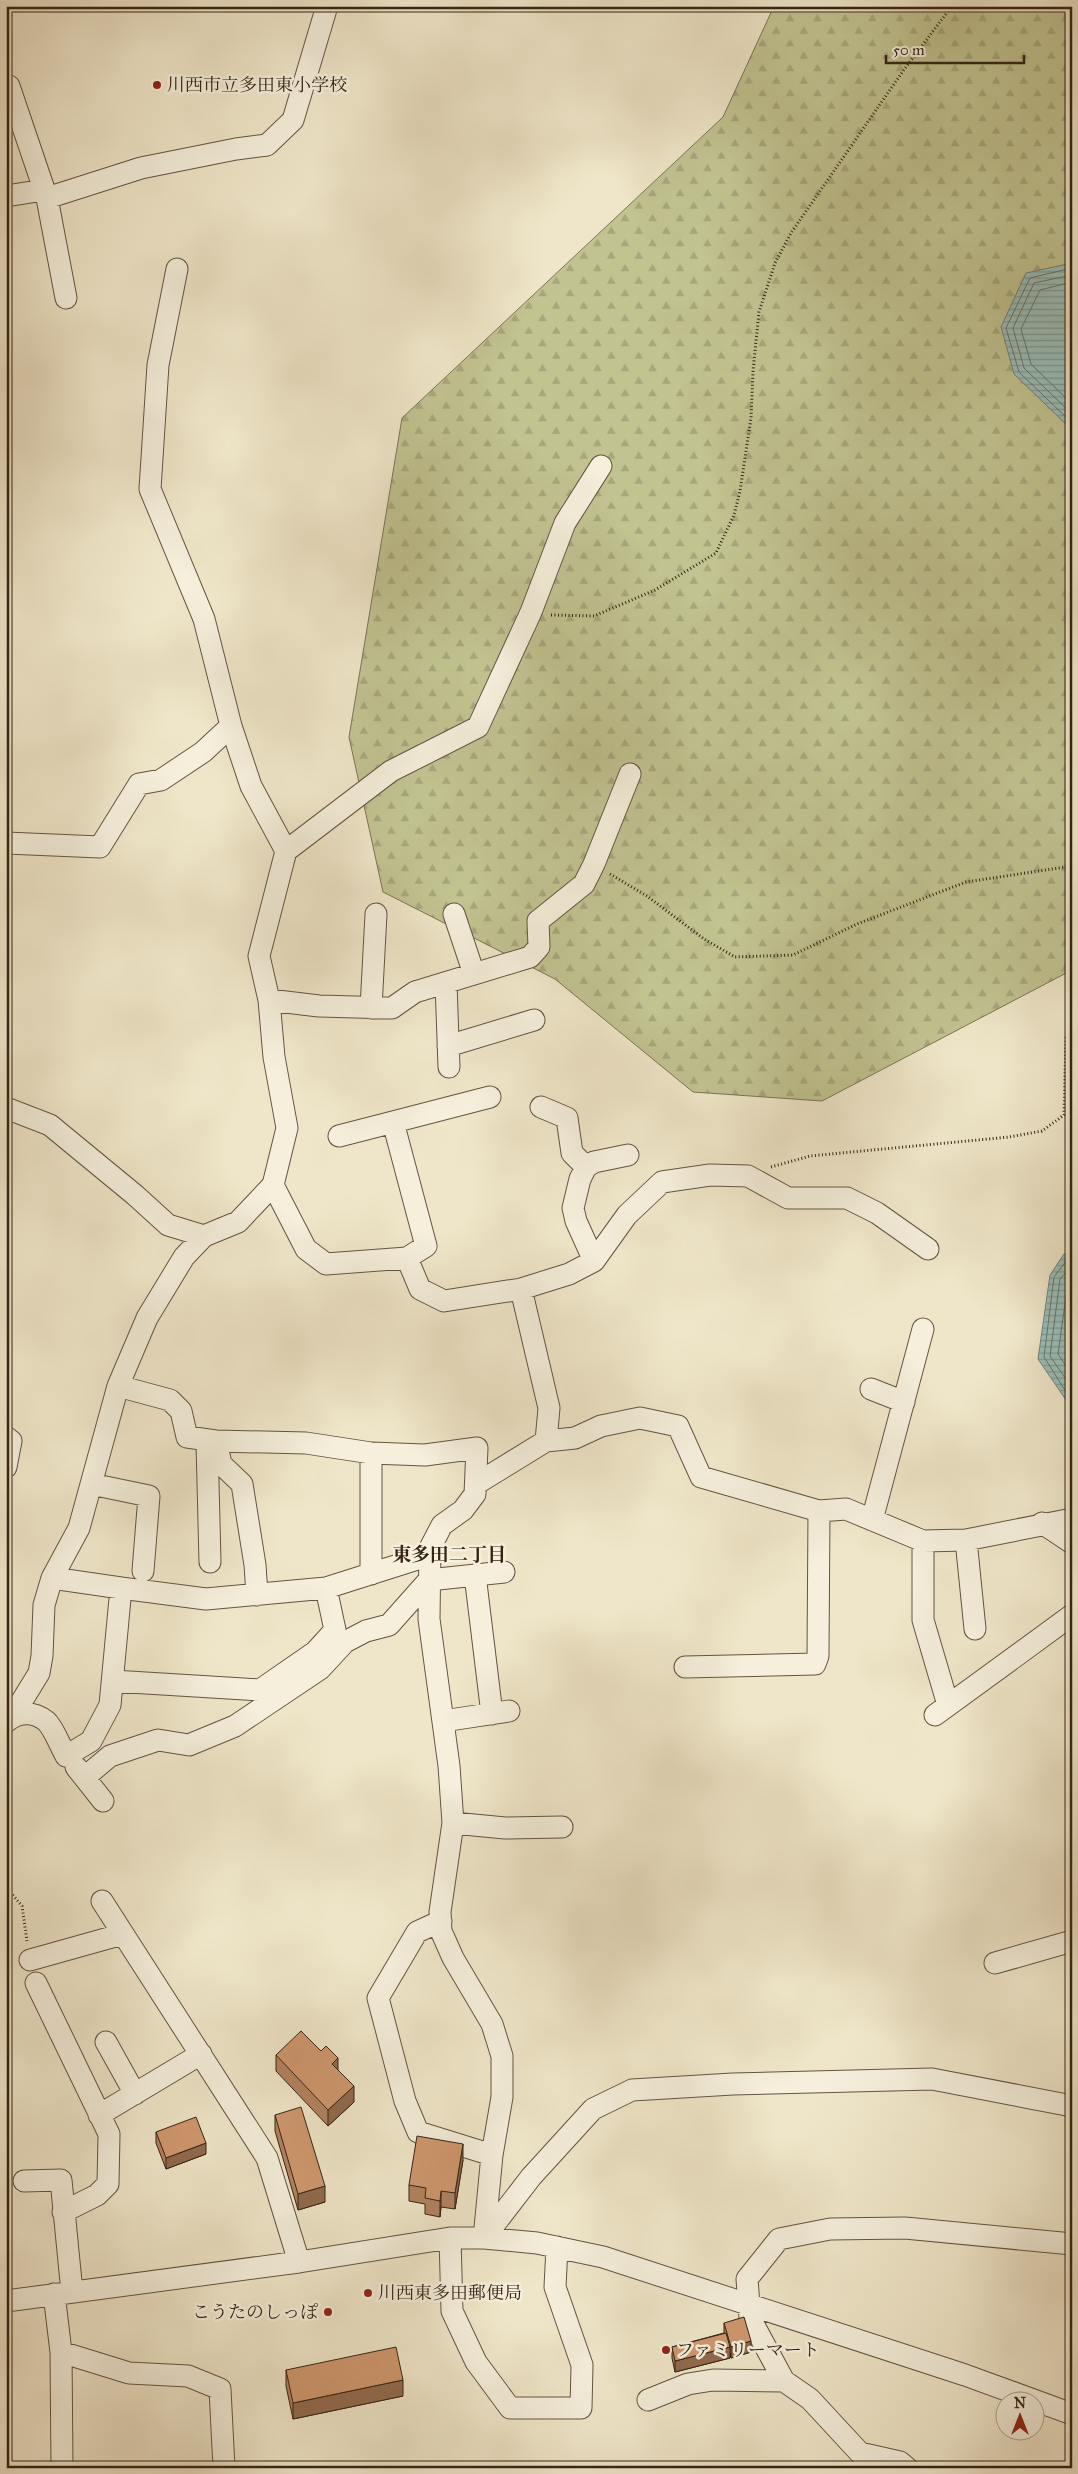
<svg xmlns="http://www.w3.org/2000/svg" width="1078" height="2474" font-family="'IM FELL Great Primer','Noto Serif JP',serif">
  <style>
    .forest { fill: url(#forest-firs); stroke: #7b7453 }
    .water { fill: url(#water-rules); stroke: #728178 }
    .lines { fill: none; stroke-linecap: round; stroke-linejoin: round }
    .shore { stroke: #687268; stroke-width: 1 }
    .minor-casing { stroke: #645442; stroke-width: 23 }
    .path { stroke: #352415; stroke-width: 3; stroke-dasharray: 1 2.5; stroke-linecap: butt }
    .minor { stroke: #f5efdc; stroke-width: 21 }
    .wall { fill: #b2825f; stroke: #352415 }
    .shaded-wall { fill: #916a4d; stroke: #352415 }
    .building { fill: #cf976e; stroke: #352415 }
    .poi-dot { fill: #8f2418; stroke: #f5efdc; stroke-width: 2 }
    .labels { text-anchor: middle; stroke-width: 5; stroke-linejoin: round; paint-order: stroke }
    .poi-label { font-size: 18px; fill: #352415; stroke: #f5efdc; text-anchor: start }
    .neighbourhood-label { font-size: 19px; font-weight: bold; fill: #352415; stroke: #f5efdc }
  </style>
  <defs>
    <pattern id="forest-firs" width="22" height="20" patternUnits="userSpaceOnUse" patternTransform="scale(1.25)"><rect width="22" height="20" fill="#c1c391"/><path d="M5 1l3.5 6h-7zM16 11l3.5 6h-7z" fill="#a6a77c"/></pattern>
    <pattern id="water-rules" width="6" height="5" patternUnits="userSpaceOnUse" patternTransform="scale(1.25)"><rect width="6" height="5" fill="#9abfba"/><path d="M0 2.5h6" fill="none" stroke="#7e9b96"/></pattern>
  </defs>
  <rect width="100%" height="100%" fill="#efe6c9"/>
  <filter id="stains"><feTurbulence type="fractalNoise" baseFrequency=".004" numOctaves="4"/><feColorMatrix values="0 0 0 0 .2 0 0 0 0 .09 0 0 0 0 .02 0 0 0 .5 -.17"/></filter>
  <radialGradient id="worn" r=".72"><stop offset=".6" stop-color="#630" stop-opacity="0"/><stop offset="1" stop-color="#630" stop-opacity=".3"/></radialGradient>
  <path class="forest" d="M 774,6 L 1072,6 L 1072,970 L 822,1101 L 693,1092 L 555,979 L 383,892 L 349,737 L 402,418 L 723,117 Z"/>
  <path class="water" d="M 1072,263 L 1072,430 L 1014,374 L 1001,327 L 1026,273 Z
    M 1064,1254 L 1072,1255 L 1072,1401 L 1066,1400 L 1038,1359 L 1050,1275 Z"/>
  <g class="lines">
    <path class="shore" d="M 1072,268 L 1030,278 L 1006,328 L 1019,372 L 1072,423
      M 1072,275 L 1034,283 L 1013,328 L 1024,368 L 1072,414
      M 1072,282 L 1040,290 L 1021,329 L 1031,364 L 1072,404
      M 1072,1259 L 1067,1260 L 1054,1277 L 1044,1357 L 1068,1395 L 1072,1396
      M 1072,1266 L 1060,1279 L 1050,1356 L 1072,1388
      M 1072,1276 L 1068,1282 L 1058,1354 L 1072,1375"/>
    <g class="minor-casing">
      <path id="minor" d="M 9,86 L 47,198 L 141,168 L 236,149 L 267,145 L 293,120 L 327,6
        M 6,196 L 44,190
        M 47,198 L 66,298
        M 231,726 L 251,786 L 286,851
        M 6,843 L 100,847 L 139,784 L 161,780 L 203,752 L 231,726 L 204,619 L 150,489 L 158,365 L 177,269
        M 454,914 L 474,974
        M 446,983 L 449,1067
        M 269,1000 L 319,1006 L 392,1008 L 415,992 L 530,957 L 539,947 L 538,921 L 584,884 L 594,864 L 630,774
        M 371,1008 L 376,914
        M 448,1046 L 534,1020
        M 541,1107 L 567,1118 L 572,1153 L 586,1167
        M 6,1108 L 50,1125 L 135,1195 L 168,1225 L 204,1236 L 184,1257 L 147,1318 L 118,1386 L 79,1528 L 52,1578 L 121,1588 L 110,1705 L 91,1741 L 66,1756 C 60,1746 54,1728 46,1721 C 33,1711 18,1712 6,1722
        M 393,1122 L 426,1246 L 407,1258
        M 339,1136 L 490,1097
        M 273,1185 L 287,1128 L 274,1057 L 269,1000 L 259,956 L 286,851 L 391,771 L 478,727 L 531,612 L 565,523 L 601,466
        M 204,1236 L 238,1222 L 273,1185 L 306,1249 L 326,1264 L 407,1258 L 420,1289 L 444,1301 L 521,1289 L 569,1274 L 594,1261 L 627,1215 L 662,1182 L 710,1175 L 748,1176 L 788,1198 L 847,1198 L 877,1213 L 928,1249
        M 594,1261 L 576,1221 L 573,1208 L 580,1179 L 586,1167 L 594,1162 L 628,1155
        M 118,1386 L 170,1400 L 181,1411 L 187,1437 L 216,1441 L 306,1443 L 371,1453 L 425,1455 L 477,1448 L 475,1494 L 463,1510 L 442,1525 L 430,1548 L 429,1619 L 449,1766 L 453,1823 L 440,1912 L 441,1931 L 453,1958 L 492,2024 L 502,2056 L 502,2097 L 492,2155 L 484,2238 L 531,2177 L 593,2109 L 632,2090 L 733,2084 L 932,2079 L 1072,2106
        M 871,1389 L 904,1402
        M 6,1437 L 11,1441 L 6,1467
        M 216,1441 L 221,1464 L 242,1484 L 255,1565 L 257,1595
        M 546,1441 L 575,1438 L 601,1426 L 640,1418 L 678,1426 L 701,1477 L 819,1511
        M 207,1443 L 210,1562
        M 91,1484 L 149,1496 L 143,1571
        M 476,1484 L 546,1441 L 549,1408 L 521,1289
        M 872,1520 L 923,1329
        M 1042,1523 L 1072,1543
        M 966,1540 L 975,1629
        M 923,1541 L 923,1620 L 948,1705
        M 371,1574 L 371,1453
        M 475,1575 L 492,1714
        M 326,1588 L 430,1555
        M 685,1667 L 815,1664 L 818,1656 L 819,1511 L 846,1509 L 923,1541 L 966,1540 L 1072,1519
        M 113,1681 L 260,1690 L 315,1652 L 335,1630 L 326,1588 L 206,1599 L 121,1588
        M 18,1715 L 20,1704 L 39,1673 L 42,1656 L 44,1605 L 52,1578
        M 935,1715 L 1072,1615
        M 443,1721 L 509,1711
        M 76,1767 L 103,1801
        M 85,1777 L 110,1756 L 158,1740 L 189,1745 L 235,1726 L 320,1669 L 345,1642 L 366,1631 L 389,1625 L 429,1580 L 504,1572
        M 453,1823 L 505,1828 L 562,1827
        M 102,1901 L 267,2158 L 299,2262
        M 441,1921 L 417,1932 L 378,1998 L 405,2101 L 418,2132 L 492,2155
        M 30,1960 L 123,1934
        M 995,1963 L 1072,1941
        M 36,1983 L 109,2134 L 108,2184 L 97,2195 L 63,2212
        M 106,2042 L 135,2094
        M 99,2115 L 201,2054
        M 24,2181 L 61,2180 L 72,2292
        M 450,2238 L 452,2311 L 476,2362 L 510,2408 L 581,2408 L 582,2365 L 555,2287 L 557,2247
        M 54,2294 L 61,2352 L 62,2468
        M 6,2301 L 299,2262 L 450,2238 L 484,2238 L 537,2243 L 603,2257 L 965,2375 L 1072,2414
        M 61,2352 L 129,2373 L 188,2376 L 220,2389 L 224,2468
        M 648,2400 L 688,2384 L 713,2380 L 784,2381
        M 907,2468 L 900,2462 L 860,2453 L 810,2399 L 784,2381 L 750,2318 L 747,2279 L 779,2239 L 830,2229 L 905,2228 L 1072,2244"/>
    </g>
    <path class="path" d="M 551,615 L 594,616 L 655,590 L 716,553 L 734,515 L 740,491 L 751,418 L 753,371 L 759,312 L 775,263 L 791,233 L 903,71 L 952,6
      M 610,874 L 647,896 L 704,939 L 735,957 L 793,955 L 857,924 L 966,882 L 1072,866
      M 771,1167 L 810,1156 L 1009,1137 L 1042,1131 L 1064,1115 L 1066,1038 L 1072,1037
      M 6,1887 L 22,1906 L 27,1941"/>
    <use href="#minor" class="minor"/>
  </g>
  <path class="wall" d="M 276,2055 L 338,2070 L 354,2102 L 328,2126 L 276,2071 Z
    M 275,2115 L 325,2202 L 298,2210 L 275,2131 Z
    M 156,2132 L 206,2154 L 166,2169 L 156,2143 Z
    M 463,2160 L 455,2209 L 441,2207 L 440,2217 L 425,2214 L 425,2204 L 409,2201 L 409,2185 Z
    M 724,2323 L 751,2352 L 731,2358 L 730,2353 L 730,2358 L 675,2372 L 672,2358 L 672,2347 L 724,2333 Z
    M 286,2370 L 403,2396 L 293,2419 L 286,2386 Z"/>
  <path class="shaded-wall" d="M 338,2058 L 338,2074 L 332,2064 Z
    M 354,2086 L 354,2102 L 328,2126 L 328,2110 Z
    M 206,2143 L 206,2154 L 166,2169 L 166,2158 Z
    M 463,2144 L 463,2160 L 455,2209 L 455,2193 Z
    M 325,2186 L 325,2202 L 298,2210 L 298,2194 Z
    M 441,2191 L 441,2207 L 440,2217 L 440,2201 Z
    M 751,2341 L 751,2352 L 731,2358 L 731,2347 Z
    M 730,2347 L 730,2358 L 675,2372 L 675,2361 Z
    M 403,2380 L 403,2396 L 293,2419 L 293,2403 Z"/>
  <path class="building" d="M 301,2031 L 321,2051 L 326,2046 L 338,2058 L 332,2064 L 354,2086 L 328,2110 L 276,2055 Z
    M 301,2107 L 325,2186 L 298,2194 L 275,2115 Z
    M 196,2117 L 206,2143 L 166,2158 L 156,2132 Z
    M 417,2136 L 463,2144 L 455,2193 L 441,2191 L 440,2201 L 425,2198 L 426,2188 L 409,2185 Z
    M 744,2317 L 751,2341 L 731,2347 L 724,2323 Z
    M 726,2333 L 730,2347 L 675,2361 L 672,2347 Z
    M 396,2347 L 403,2380 L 293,2403 L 286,2370 Z"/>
  <g class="poi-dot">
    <circle cx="157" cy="85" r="5"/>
    <circle cx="368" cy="2293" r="5"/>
    <circle cx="328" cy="2312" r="5"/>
    <circle cx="666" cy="2350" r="5"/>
  </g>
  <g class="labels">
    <g class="poi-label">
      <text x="167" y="91">川西市立多田東小学校</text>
      <text x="378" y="2299">川西東多田郵便局</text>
      <text x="318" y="2318" text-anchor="end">こうたのしっぽ</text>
      <text x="676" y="2356">ファミリーマート</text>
    </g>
    <g class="neighbourhood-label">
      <text x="449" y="1561">東多田二丁目</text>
    </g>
  </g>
  <rect width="1078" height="2474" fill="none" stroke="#efe6c9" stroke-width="25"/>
  <rect x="8" y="8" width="1063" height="2459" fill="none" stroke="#352415" stroke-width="2.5"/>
  <rect x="12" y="12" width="1053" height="2449" fill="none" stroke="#352415"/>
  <g transform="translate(1020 2416)"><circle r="24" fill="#f5efdc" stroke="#a89e8c"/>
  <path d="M0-4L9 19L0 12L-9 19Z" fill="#8f2418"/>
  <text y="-8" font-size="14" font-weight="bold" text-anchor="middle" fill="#352415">N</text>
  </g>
  <path d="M886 55v8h138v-8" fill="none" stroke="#352415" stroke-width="2.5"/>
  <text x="893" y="55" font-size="15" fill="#352415" stroke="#f5efdc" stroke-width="4" paint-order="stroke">50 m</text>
  <rect width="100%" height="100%" filter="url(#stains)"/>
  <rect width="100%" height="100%" fill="url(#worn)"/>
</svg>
